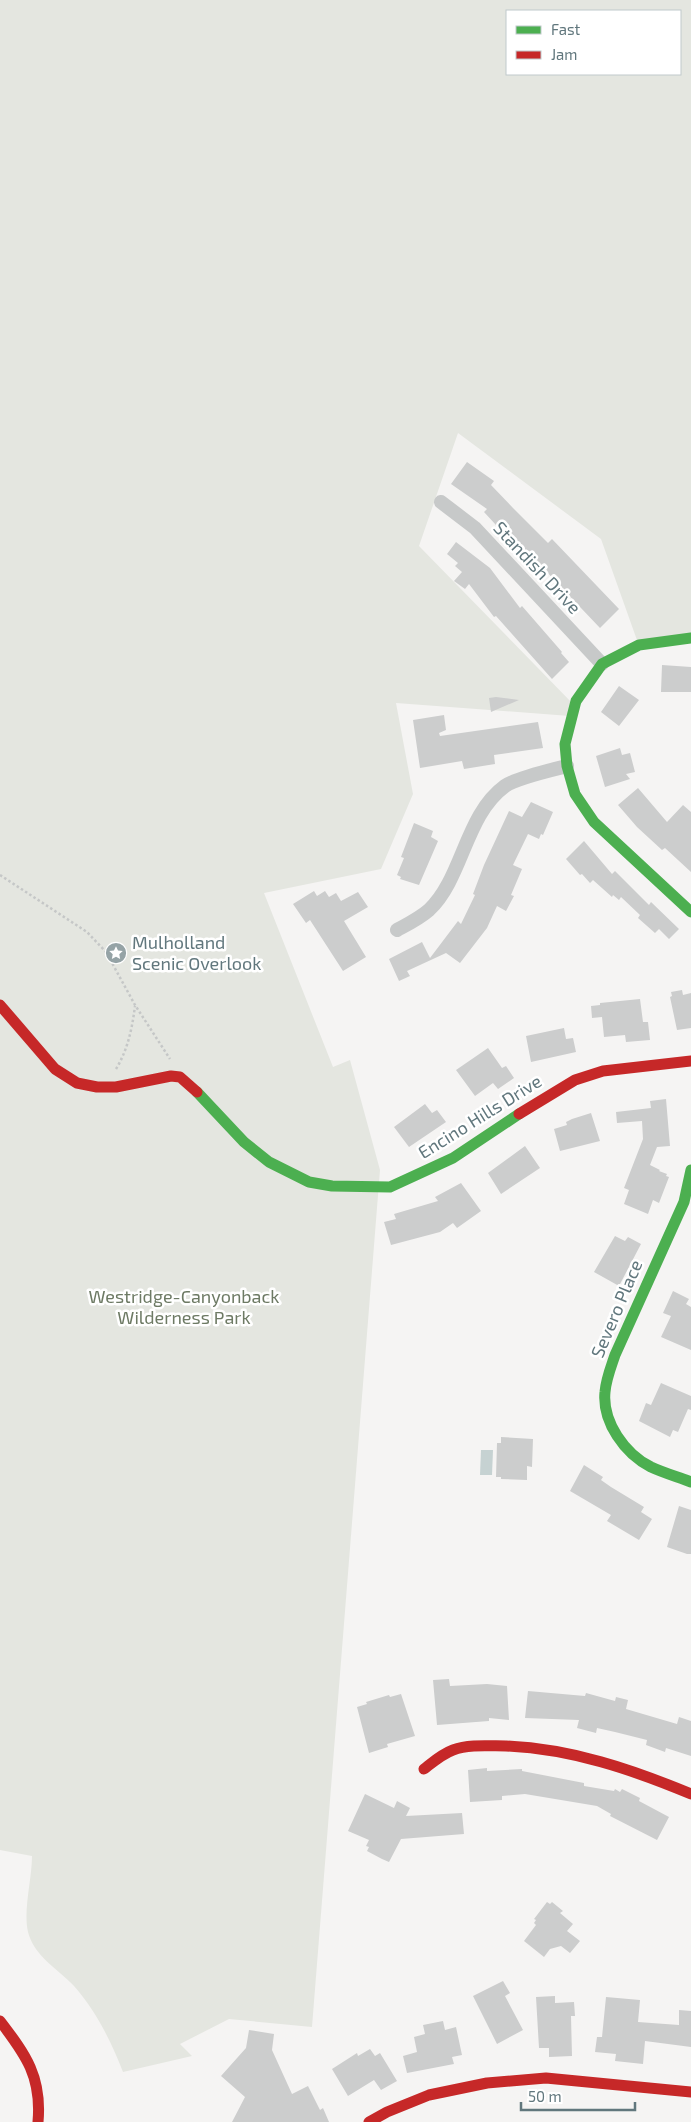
<svg xmlns="http://www.w3.org/2000/svg" width="691" height="2122" font-family="'Exo 2',sans-serif">
  <style>
    .green { fill: #e4e6e0; fill-rule: evenodd }
    .water { fill: #c6d2d2 }
    .building { fill: #cccdcd }
    .lines { fill: none; stroke-linecap: round; stroke-linejoin: round }
    .path { stroke: #c5c7c7; stroke-width: 2.5; stroke-dasharray: 2.5 2.5; stroke-linecap: butt }
    .street { stroke: #c7c9c9; stroke-width: 14 }
    .fast { stroke: #4caf50; stroke-width: 11 }
    .jam { stroke: #c62828; stroke-width: 11 }
    .labels { text-anchor: middle; stroke-width: 5; stroke-linejoin: round; paint-order: stroke }
    .street-label { font-size: 18px; fill: #61777d; stroke: #fff }
    .poi-label { font-size: 18px; fill: #61777d; stroke: #fff; text-anchor: start }
    .park-label { font-size: 18px; fill: #6d7a64; stroke: #fff }
  </style>
  <rect width="100%" height="100%" fill="#f5f4f3"/>
  <path class="green" d="M 0,0 L 691,0 L 691,637 L 638,643 L 601,539 L 458,433 L 419,546 L 574,705 L 570,716 L 396,703 L 413,794 L 381,869 L 264,893 L 333,1067 L 350,1060 L 380,1170 L 312,2027 L 229,2019 L 180,2044 L 192,2056 L 123,2072 C 111,2041 96,2011 74,1986 C 58,1969 34,1956 28,1932 C 23,1910 32,1879 32,1856 L 0,1850 ZM 507,11 L 680,11 L 680,74 L 507,74 Z"/>
  <path class="water" d="M 481,1450 L 493,1450 L 492,1475 L 480,1475 Z"/>
  <path class="building" d="M 467,462 L 494,481 L 491,485 L 513,508 L 548,543 L 552,539 L 619,609 L 600,628 L 543,568 L 539,572 L 484,512 L 487,509 L 451,484 Z
    M 456,542 L 490,568 L 520,608 L 522,606 L 562,652 L 561,653 L 569,662 L 552,679 L 496,616 L 494,617 L 469,584 L 465,589 L 454,581 L 462,572 L 455,566 L 458,563 L 447,554 Z
    M 662,665 L 691,667 L 691,692 L 661,692 Z
    M 619,686 L 639,700 L 619,726 L 601,712 Z
    M 496,697 L 519,700 L 491,712 L 489,698 Z
    M 444,715 L 446,730 L 439,733 L 440,736 L 538,722 L 543,748 L 494,755 L 495,764 L 464,769 L 462,761 L 420,768 L 413,720 Z
    M 620,748 L 622,755 L 630,753 L 635,772 L 626,774 L 630,779 L 605,787 L 596,756 Z
    M 638,788 L 667,822 L 683,805 L 691,812 L 691,872 L 665,848 L 662,850 L 637,827 L 618,805 Z
    M 531,802 L 553,812 L 543,835 L 541,834 L 539,839 L 528,834 L 513,865 L 522,869 L 511,895 L 514,896 L 506,911 L 497,906 L 487,928 L 460,963 L 446,953 L 407,971 L 410,976 L 399,981 L 389,959 L 422,942 L 430,958 L 458,921 L 461,924 L 475,895 L 473,894 L 484,865 L 509,811 L 522,817 Z
    M 414,823 L 433,831 L 431,837 L 438,841 L 419,885 L 400,879 L 401,877 L 397,875 L 404,858 L 401,857 Z
    M 584,841 L 612,874 L 615,871 L 649,905 L 651,902 L 679,929 L 669,939 L 659,929 L 655,933 L 638,918 L 640,915 L 621,897 L 619,900 L 613,895 L 612,897 L 593,880 L 590,883 L 582,874 L 580,875 L 566,859 Z
    M 314,891 L 317,896 L 325,891 L 329,897 L 336,893 L 341,901 L 358,892 L 368,907 L 344,921 L 366,957 L 343,971 L 310,920 L 306,923 L 293,904 Z
    M 682,990 L 683,995 L 691,993 L 691,1028 L 677,1030 L 670,997 L 672,996 L 671,992 Z
    M 640,999 L 643,1022 L 648,1022 L 650,1040 L 626,1042 L 625,1035 L 604,1037 L 602,1017 L 592,1018 L 591,1006 L 600,1005 L 600,1003 Z
    M 564,1028 L 566,1039 L 573,1038 L 576,1052 L 531,1062 L 526,1036 Z
    M 488,1048 L 502,1068 L 506,1066 L 514,1078 L 498,1089 L 493,1083 L 475,1096 L 456,1070 Z
    M 666,1099 L 670,1146 L 657,1147 L 650,1165 L 660,1170 L 659,1171 L 667,1174 L 666,1176 L 669,1177 L 659,1203 L 653,1200 L 648,1214 L 624,1204 L 629,1190 L 624,1188 L 643,1139 L 642,1121 L 617,1123 L 616,1112 L 651,1108 L 650,1101 Z
    M 425,1104 L 432,1113 L 437,1110 L 446,1122 L 409,1147 L 394,1127 Z
    M 591,1113 L 600,1141 L 560,1151 L 554,1129 L 567,1125 L 566,1122 L 572,1119 Z
    M 525,1146 L 540,1168 L 501,1194 L 488,1173 Z
    M 461,1183 L 481,1211 L 457,1228 L 453,1223 L 440,1232 L 391,1245 L 384,1222 L 396,1219 L 394,1214 L 438,1201 L 435,1197 Z
    M 615,1236 L 625,1241 L 628,1237 L 641,1244 L 619,1286 L 594,1272 Z
    M 673,1291 L 689,1299 L 686,1304 L 691,1307 L 691,1350 L 661,1337 L 671,1316 L 663,1313 Z
    M 661,1383 L 691,1396 L 691,1410 L 688,1409 L 678,1432 L 673,1430 L 670,1437 L 639,1421 L 646,1403 L 651,1405 Z
    M 501,1437 L 533,1439 L 532,1467 L 527,1466 L 527,1480 L 501,1479 L 501,1477 L 496,1477 L 497,1443 L 501,1443 Z
    M 584,1465 L 603,1477 L 601,1480 L 611,1487 L 644,1507 L 641,1512 L 652,1519 L 639,1540 L 607,1521 L 611,1515 L 570,1491 Z
    M 679,1506 L 691,1510 L 691,1554 L 687,1554 L 667,1547 Z
    M 449,1679 L 450,1686 L 487,1684 L 507,1686 L 509,1720 L 489,1718 L 489,1721 L 437,1725 L 433,1680 Z
    M 528,1691 L 585,1696 L 586,1693 L 615,1701 L 616,1697 L 628,1700 L 626,1709 L 677,1724 L 679,1717 L 691,1721 L 691,1756 L 666,1748 L 665,1752 L 646,1745 L 647,1740 L 615,1732 L 597,1728 L 596,1733 L 577,1728 L 579,1720 L 525,1718 Z
    M 401,1694 L 415,1736 L 387,1744 L 388,1747 L 369,1753 L 357,1707 L 367,1704 L 366,1702 L 389,1695 L 390,1697 Z
    M 487,1768 L 487,1771 L 522,1769 L 522,1771 L 584,1783 L 584,1786 L 614,1791 L 615,1789 L 620,1792 L 622,1789 L 640,1798 L 639,1801 L 669,1817 L 657,1840 L 610,1816 L 611,1814 L 597,1806 L 525,1794 L 502,1796 L 502,1800 L 470,1802 L 468,1770 Z
    M 365,1794 L 394,1808 L 397,1801 L 410,1808 L 406,1816 L 462,1813 L 464,1834 L 401,1839 L 389,1862 L 382,1859 L 367,1851 L 369,1847 L 366,1846 L 369,1840 L 348,1831 Z
    M 547,1902 L 550,1904 L 552,1902 L 563,1911 L 560,1913 L 573,1924 L 567,1931 L 580,1941 L 570,1953 L 561,1946 L 550,1949 L 544,1957 L 524,1941 L 536,1925 L 534,1923 L 536,1920 L 534,1919 Z
    M 503,1981 L 510,1993 L 505,1996 L 523,2030 L 497,2044 L 473,1996 Z
    M 555,1996 L 555,2003 L 574,2002 L 575,2016 L 571,2016 L 572,2056 L 549,2057 L 549,2048 L 539,2048 L 536,1997 Z
    M 606,1997 L 640,2000 L 638,2022 L 679,2025 L 679,2010 L 691,2011 L 691,2047 L 645,2041 L 643,2064 L 615,2061 L 616,2054 L 595,2052 L 597,2037 L 602,2037 Z
    M 443,2021 L 445,2030 L 456,2027 L 462,2055 L 452,2057 L 454,2064 L 407,2073 L 403,2056 L 417,2052 L 414,2037 L 425,2034 L 423,2025 Z
    M 249,2030 L 274,2034 L 272,2050 L 292,2094 L 308,2086 L 320,2110 L 323,2108 L 329,2122 L 232,2122 L 245,2097 L 221,2076 L 246,2048 Z
    M 370,2049 L 375,2056 L 380,2053 L 397,2081 L 381,2090 L 374,2080 L 348,2096 L 332,2069 L 357,2053 L 358,2056 Z"/>
  <g class="lines">
    <path class="path" d="M 0,875 L 87,932 L 106,952 L 135,1005 L 170,1059
      M 116,1069 C 128,1049 132,1029 135,1006"/>
    <path class="street" d="M 441,502 L 475,528 L 602,664
      M 397,930 C 408,924 420,918 429,910 C 463,878 465,815 505,786 C 516,778 551,770 567,766"/>
    <path class="fast" d="M 691,638 L 639,645 L 602,664 L 576,701 L 565,744 L 567,766 L 575,794 L 594,822 L 691,912
      M 197,1092 L 244,1142 L 269,1162 L 309,1182 L 332,1186 L 390,1187 L 453,1158 L 519,1114
      M 691,1170 L 684,1202 L 615,1355 C 611,1367 606,1379 605,1392 C 602,1422 625,1454 651,1467 C 664,1473 678,1477 691,1482"/>
    <path class="jam" d="M 0,1005 L 55,1069 L 77,1083 L 97,1087 L 116,1087 L 171,1076 L 180,1077 L 197,1092
      M 519,1114 L 575,1080 L 603,1071 L 691,1061
      M 424,1769 C 433,1762 442,1754 453,1750 C 469,1744 489,1746 506,1746 C 572,1749 631,1769 691,1794
      M 0,2021 C 26,2055 42,2077 38,2122
      M 369,2122 L 387,2112 L 429,2095 L 487,2083 L 546,2078 L 691,2092"/>
  </g>
  <defs>
    <g id="sight-disc" transform="scale(1.125)"><circle r="9.5" fill="#95a3a6" stroke="#fff"/><path d="M0-6L1.8-2.2L6-1.7L2.9 1.2L3.7 5.4L0 3.3L-3.7 5.4L-2.9 1.2L-6-1.7L-1.8-2.2Z" fill="#fff"/></g>
  </defs>
  <g fill-rule="evenodd">
    <use href="#sight-disc" x="116" y="953"/>
  </g>
  <g class="labels">
    <g class="street-label">
      <text transform="translate(537 568) rotate(47)" y="6">Standish Drive</text>
      <text transform="translate(480 1117) rotate(-32)" y="6">Encino Hills Drive</text>
      <text transform="translate(617 1309) rotate(-67)" y="6">Severo Place</text>
    </g>
    <g class="poi-label">
      <text x="132" y="949">Mulholland<tspan x="132" dy="21">Scenic Overlook</tspan></text>
    </g>
    <g class="park-label">
      <text x="184" y="1303">Westridge-Canyonback<tspan x="184" dy="21">Wilderness Park</tspan></text>
    </g>
  </g>
  <rect x="506" y="10" width="175" height="65" fill="#ffffff" stroke="#c0c9cb"/>
  <rect x="516" y="26" width="25" height="8" fill="#4caf50" stroke="#c0c9cb"/>
  <text x="551" y="35" font-size="15" fill="#61777d">Fast</text>
  <rect x="516" y="51" width="25" height="8" fill="#c62828" stroke="#c0c9cb"/>
  <text x="551" y="60" font-size="15" fill="#61777d">Jam</text>
  <path d="M521 2102v8h114v-8" fill="none" stroke="#61777d" stroke-width="2.5"/>
  <text x="528" y="2102" font-size="15" fill="#61777d" stroke="#ffffff" stroke-width="4" paint-order="stroke">50 m</text>
</svg>
